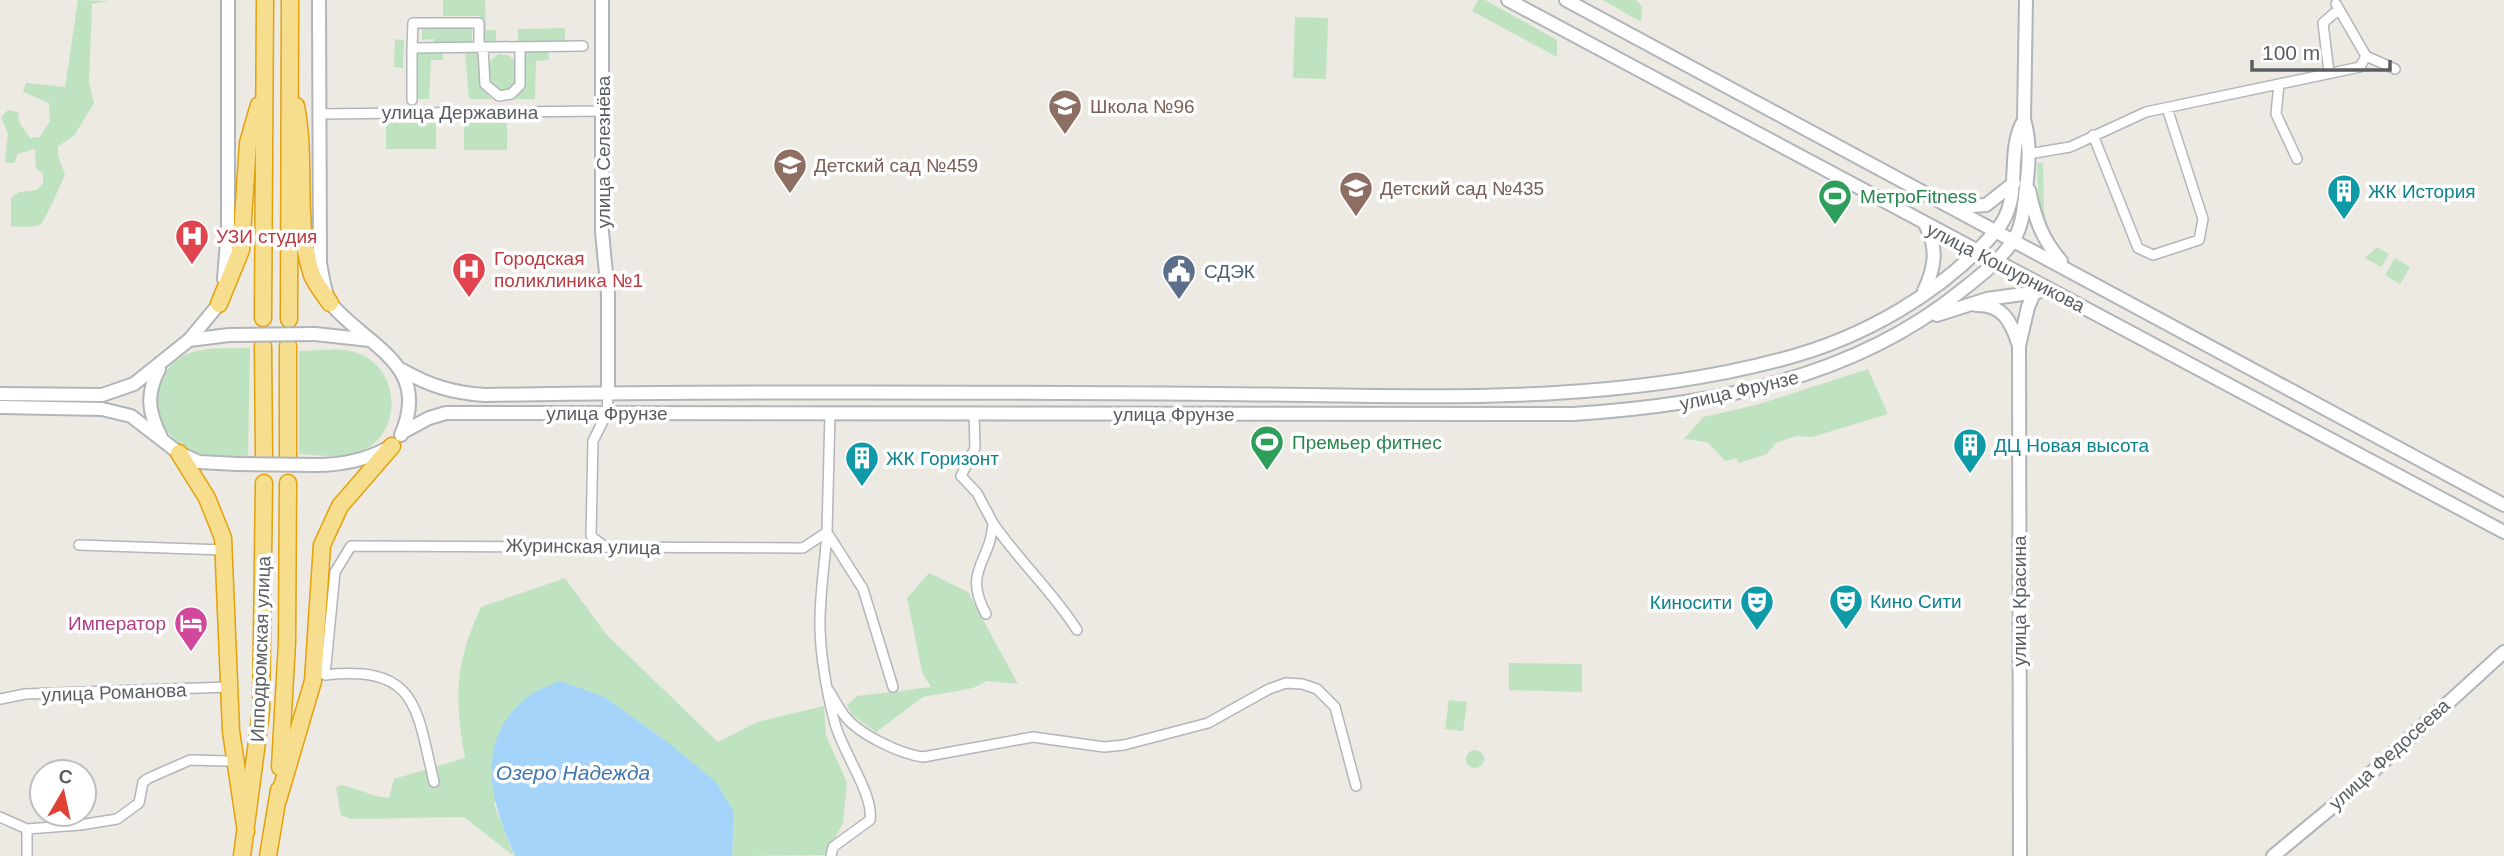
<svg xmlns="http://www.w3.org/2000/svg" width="2504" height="856" font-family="Helvetica,sans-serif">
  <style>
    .green { fill: #bfe3c0 }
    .water { fill: #a4d4fa }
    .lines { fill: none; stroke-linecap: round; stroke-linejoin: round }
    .street-casing { stroke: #b3b5b9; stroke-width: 12 }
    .secondary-casing { stroke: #b1b5b9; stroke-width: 16 }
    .highway-casing { stroke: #e3a10c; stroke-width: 19 }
    .street { stroke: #fff; stroke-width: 9 }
    .secondary { stroke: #fff; stroke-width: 12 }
    .highway { stroke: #f7dd8e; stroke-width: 16 }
    .secondary-bridge-casing { stroke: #b1b5b9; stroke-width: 16; stroke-linecap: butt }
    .secondary-bridge { stroke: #fff; stroke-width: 12 }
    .labels { text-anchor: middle; stroke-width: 7; stroke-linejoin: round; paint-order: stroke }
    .education-label { font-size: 19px; fill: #785e54; stroke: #fff; text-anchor: start }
    .street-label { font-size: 19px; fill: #5a5e62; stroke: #fff }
    .culture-label { font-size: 19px; fill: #0d838f; stroke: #fff; text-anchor: start }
    .leisure-label { font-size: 19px; fill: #27864d; stroke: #fff; text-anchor: start }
    .health-label { font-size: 19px; fill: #be3a42; stroke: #fff; text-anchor: start }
    .service-label { font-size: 19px; fill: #4e5e75; stroke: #fff; text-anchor: start }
    .hotel-label { font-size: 19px; fill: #b23c85; stroke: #fff; text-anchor: end }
    .water-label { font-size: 21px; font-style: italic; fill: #4275ab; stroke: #fff }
  </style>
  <rect width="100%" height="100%" fill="#eceae2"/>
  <path class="green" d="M 78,0 L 110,1 L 92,4 L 89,83 L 94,103 L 74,136 L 58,146 L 58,156 L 65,174 C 63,180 44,223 40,225 C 33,227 19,227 11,226 L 11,198 L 19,192 L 37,190 L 43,183 L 43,174 L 36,168 L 35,149 L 18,154 L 14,163 L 5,162 L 8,134 L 1,117 L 8,110 L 18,112 L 19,122 L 30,138 L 40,137 L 50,121 L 49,103 L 23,92 L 26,83 L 65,87 Z
    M 443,0 L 485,0 L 486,30 L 496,30 L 496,44 L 481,44 L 480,16 L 443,16 Z
    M 1478,0 L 1485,0 L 1557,40 L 1557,57 L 1472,11 Z
    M 1603,0 L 1636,0 L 1642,7 L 1641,22 Z
    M 1295,17 L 1328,18 L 1326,79 L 1293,78 Z
    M 472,27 L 472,44 L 434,45 L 434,39 L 422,40 L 422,28 Z
    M 565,28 L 565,43 L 518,44 L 518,29 Z
    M 395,39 L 404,40 L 403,68 L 394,67 Z
    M 480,48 L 481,85 L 492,99 L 469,99 L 465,51 Z
    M 548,48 L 549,60 L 536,61 L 535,99 L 512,99 L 522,86 L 523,49 Z
    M 413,49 L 443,50 L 443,60 L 431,60 L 429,99 L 413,99 Z
    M 498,54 L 508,55 L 516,61 L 518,79 L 515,88 L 500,93 L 487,83 L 487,64 Z
    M 386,123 L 436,123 L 436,149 L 386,149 Z
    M 464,123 L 507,123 L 507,150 L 464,150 Z
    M 2037,163 L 2043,163 L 2044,211 L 2051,238 L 2039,216 Z
    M 2377,247 L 2389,254 L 2381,267 L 2365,258 Z
    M 2395,258 L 2410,267 L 2400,284 L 2385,275 Z
    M 250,348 L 248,456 C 231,455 205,458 189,450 C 151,430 144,377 185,355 C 203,346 230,349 250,348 Z
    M 299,351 C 316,351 339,347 354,352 C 399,364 405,429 364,450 C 346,460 318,455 299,454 Z
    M 1868,369 L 1888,414 L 1812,437 L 1796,436 L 1776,443 L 1767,454 L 1739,463 L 1736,458 L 1725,461 L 1707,442 L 1684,439 L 1703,417 L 1756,405 Z
    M 929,573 L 968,592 L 1018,684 L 987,681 L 973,688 L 923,697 L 876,732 L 852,715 L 847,705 L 857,696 L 931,687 L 922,672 L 907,598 Z
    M 565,578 L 606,634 L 718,742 L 757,722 L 824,706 L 826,735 L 847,783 L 843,823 L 826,855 L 732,856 L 734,812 L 665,740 L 603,696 L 560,681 L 494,804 L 514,856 L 464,817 L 351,819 L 341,815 L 336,788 L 340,785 C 357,787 374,798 389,798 L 394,779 L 465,758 C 454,696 455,664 481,607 Z
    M 1509,663 L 1582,664 L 1582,692 L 1509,690 Z
    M 1449,700 L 1467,702 L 1463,731 L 1445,729 Z
    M1466 759a9 9 0 1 1 18 0a9 9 0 1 1-18 0Z"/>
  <path class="water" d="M 560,681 L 603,696 L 665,740 L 716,782 L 734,812 L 732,856 L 515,856 C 491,802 473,743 526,698 C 534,691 549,686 560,681 Z"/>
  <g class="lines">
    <g class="street-casing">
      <path id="street" d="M 412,48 L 413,23 L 479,23 L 479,48
        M 483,48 L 485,84 L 499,96 L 511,94 L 520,85 L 520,47
        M 2366,56 L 2395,69
        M 2329,73 L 2323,23 L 2339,9
        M 2279,84 L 2276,114 L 2297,159
        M 412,100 L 412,48 L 583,46
        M 318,114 L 603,111
        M 2093,135 L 2138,248 L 2153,255 L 2199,240 L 2203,219 L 2167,108
        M 2028,154 L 2070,147 L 2146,112 L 2360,67 L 2366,56 L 2336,4
        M 974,413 L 975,448 L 961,476 L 977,493 L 993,523
        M 827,532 C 825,564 819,598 820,629 C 821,659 827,692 834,720 C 841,751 874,793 870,820 L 833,847 L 831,856
        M 828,534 L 863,589 L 893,687
        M 79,545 L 224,550
        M 604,546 L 591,536 L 593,441 L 607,413 L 608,393
        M 986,614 C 962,570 991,562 993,523 C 1018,560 1053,592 1077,630
        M 829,691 C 834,699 839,708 844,715 C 858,734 900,754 923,757 L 1033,737 L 1104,747 L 1124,745 L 1208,723 L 1269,689 L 1286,683 L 1302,684 L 1317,689 L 1335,707 L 1356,786
        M 0,699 L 25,694 L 228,687
        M 434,782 C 416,707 418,665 325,675 L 335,572 L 351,546 L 803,548 L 827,532 L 830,413
        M 0,817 L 27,829 L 80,825 L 117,819 L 139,803 L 143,782 L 149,778 L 190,760 L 227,761
        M 27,829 L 27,856"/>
    </g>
    <g class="secondary-casing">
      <path id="secondary" d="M 319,0 L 320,264 C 323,276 324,295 332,305 C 368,347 432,365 401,435
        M 602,0 L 602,232 L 608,294 L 608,393
        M 1508,0 L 2504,532
        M 1566,0 L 2504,505
        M 2029,190 C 2035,219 2042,239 2061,261
        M 1959,207 L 1986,205 L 2014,183
        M 224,279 L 228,229 L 228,0
        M 1924,291 C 1935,267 1938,249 1926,226
        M 1976,305 C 2002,304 2011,321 2018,343
        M 1937,315 L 1987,299 L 2038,292
        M 315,334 L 370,340
        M 189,340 L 219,304 L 220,297
        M 159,369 C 146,394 148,412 161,437
        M 402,370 C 430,386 453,393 485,395 C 729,391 972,392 1216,394 C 1402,395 1602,408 1783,359 C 1863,338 1942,293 1996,231 C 2025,198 2004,153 2024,120
        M 0,394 L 102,395 L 134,384 L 189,340 L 229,335
        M 0,407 L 102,409 L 131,416 L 179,453 L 199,462 L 237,464
        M 403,432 L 429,418 L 446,413 L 1573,414 C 1710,405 1851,380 1961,291 C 1980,276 2001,260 2014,239 C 2023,225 2024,205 2026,188 C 2029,166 2031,141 2024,120 L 2026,0
        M 316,465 C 341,465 363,461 386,449
        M 2020,856 L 2019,346 L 2028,307 L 2035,291
        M 2273,856 L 2348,794 L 2504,652"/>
    </g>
    <g class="highway-casing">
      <path id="highway" d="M 296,106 C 307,161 294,221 312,275 C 316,285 324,294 330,303
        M 219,304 L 241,250 L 248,143 L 259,105
        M 263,318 L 265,0
        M 289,319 L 290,0
        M 263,346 L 264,457
        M 179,453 L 207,498 L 223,538 L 231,731 L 246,832
        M 288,457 L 288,346
        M 280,767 L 287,642 L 288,483
        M 278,800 L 313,681 L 322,545 L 340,506 L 392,446
        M 242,856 L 261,711 L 264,483
        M 268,856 L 279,790"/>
    </g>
    <use href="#street" class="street"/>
    <use href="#secondary" class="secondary"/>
    <use href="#highway" class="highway"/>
    <g class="secondary-bridge-casing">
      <path id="secondary-bridge" d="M 229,335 L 315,334
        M 237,464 L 316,465"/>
    </g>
    <use href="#secondary-bridge" class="secondary-bridge"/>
  </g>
  <defs>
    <g id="school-pin" transform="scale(1.75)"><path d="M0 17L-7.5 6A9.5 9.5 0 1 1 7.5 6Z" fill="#8d6e63" stroke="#fff"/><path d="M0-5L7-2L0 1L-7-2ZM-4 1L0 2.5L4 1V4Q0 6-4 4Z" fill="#fff"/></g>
    <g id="building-pin" transform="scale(1.75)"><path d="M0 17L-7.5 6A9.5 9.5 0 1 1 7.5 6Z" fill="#0f9aa8" stroke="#fff"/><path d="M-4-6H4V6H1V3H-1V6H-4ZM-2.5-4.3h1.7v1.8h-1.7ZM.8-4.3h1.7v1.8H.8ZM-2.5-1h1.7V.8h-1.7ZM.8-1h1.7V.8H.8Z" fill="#fff"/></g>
    <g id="stadium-pin" transform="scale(1.75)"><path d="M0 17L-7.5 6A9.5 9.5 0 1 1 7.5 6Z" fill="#2e9e5b" stroke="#fff"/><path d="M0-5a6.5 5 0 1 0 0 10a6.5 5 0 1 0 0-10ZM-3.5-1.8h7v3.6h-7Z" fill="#fff"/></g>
    <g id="hospital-pin" transform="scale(1.75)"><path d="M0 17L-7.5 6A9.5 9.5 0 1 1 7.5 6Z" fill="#e0444e" stroke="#fff"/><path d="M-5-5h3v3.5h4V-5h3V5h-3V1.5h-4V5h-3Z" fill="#fff"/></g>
    <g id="civic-pin" transform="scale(1.75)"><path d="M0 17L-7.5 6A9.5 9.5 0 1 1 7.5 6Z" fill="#5c6f8a" stroke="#fff"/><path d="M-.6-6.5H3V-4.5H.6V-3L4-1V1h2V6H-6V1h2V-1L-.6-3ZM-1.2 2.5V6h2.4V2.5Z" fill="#fff"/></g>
    <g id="theatre-pin" transform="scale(1.75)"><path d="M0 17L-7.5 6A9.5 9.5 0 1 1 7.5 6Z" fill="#0f9aa8" stroke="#fff"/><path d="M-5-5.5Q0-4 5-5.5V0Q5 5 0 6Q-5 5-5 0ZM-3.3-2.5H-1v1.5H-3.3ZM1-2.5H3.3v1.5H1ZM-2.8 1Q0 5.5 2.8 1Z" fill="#fff"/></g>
    <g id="hotel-pin" transform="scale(1.75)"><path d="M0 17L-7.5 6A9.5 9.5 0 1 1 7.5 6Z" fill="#d1479c" stroke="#fff"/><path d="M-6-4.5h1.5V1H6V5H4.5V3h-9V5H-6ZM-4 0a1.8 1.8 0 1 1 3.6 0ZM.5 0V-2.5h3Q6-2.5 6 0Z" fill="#fff"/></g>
  </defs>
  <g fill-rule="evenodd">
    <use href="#school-pin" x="1065" y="106"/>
    <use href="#school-pin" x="790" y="165"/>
    <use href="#school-pin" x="1356" y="188"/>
    <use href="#building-pin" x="2344" y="191"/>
    <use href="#stadium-pin" x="1835" y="196"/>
    <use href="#hospital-pin" x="192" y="236"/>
    <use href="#hospital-pin" x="469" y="269"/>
    <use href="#civic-pin" x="1179" y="271"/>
    <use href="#stadium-pin" x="1267" y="442"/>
    <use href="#building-pin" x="1970" y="445"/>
    <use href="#building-pin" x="862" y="458"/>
    <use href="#theatre-pin" x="1846" y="601"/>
    <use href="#theatre-pin" x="1757" y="602"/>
    <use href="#hotel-pin" x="191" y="623"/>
  </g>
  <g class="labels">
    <g class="education-label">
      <text x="1090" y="113">Школа №96</text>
      <text x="814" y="172">Детский сад №459</text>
      <text x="1380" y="195">Детский сад №435</text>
    </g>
    <g class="street-label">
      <text x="460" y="119">улица Державина</text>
      <text transform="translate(603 152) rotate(-90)" y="7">улица Селезнёва</text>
      <text transform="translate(2006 267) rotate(27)" y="7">улица Кошурникова</text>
      <text transform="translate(1739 390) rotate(-13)" y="7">улица Фрунзе</text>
      <text x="607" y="420">улица Фрунзе</text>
      <text x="1174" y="421">улица Фрунзе</text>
      <text transform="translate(583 546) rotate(1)" y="7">Журинская улица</text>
      <text transform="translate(2019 601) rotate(-90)" y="7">улица Красина</text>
      <text transform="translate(260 649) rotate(-88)" y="7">Ипподромская улица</text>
      <text transform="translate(114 692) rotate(-2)" y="7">улица Романова</text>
      <text transform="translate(2389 754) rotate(-42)" y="7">улица Федосеева</text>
    </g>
    <g class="culture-label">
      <text x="2368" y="198">ЖК История</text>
      <text x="1994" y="452">ДЦ Новая высота</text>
      <text x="886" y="465">ЖК Горизонт</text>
      <text x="1870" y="608">Кино Сити</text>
      <text x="1732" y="609" text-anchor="end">Киносити</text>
    </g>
    <g class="leisure-label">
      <text x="1860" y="203">МетроFitness</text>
      <text x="1292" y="449">Премьер фитнес</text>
    </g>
    <g class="health-label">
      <text x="216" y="243">УЗИ студия</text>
      <text x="494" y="265">Городская<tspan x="494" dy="22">поликлиника №1</tspan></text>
    </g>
    <g class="service-label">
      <text x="1204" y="278">СДЭК</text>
    </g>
    <g class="hotel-label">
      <text x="166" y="630">Император</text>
    </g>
    <g class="water-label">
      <text x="573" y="780">Озеро Надежда</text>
    </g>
  </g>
  <g transform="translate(63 793) rotate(9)"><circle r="33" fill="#ffffff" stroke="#bdbfc0" stroke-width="2"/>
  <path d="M0-5L12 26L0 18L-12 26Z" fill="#e04335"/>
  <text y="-10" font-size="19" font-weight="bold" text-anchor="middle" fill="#5a5e62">С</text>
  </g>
  <path d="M2252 60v10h138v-10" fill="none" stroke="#5a5e62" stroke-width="3.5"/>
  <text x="2262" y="60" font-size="21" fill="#5a5e62" stroke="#ffffff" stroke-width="5" paint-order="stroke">100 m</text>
</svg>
